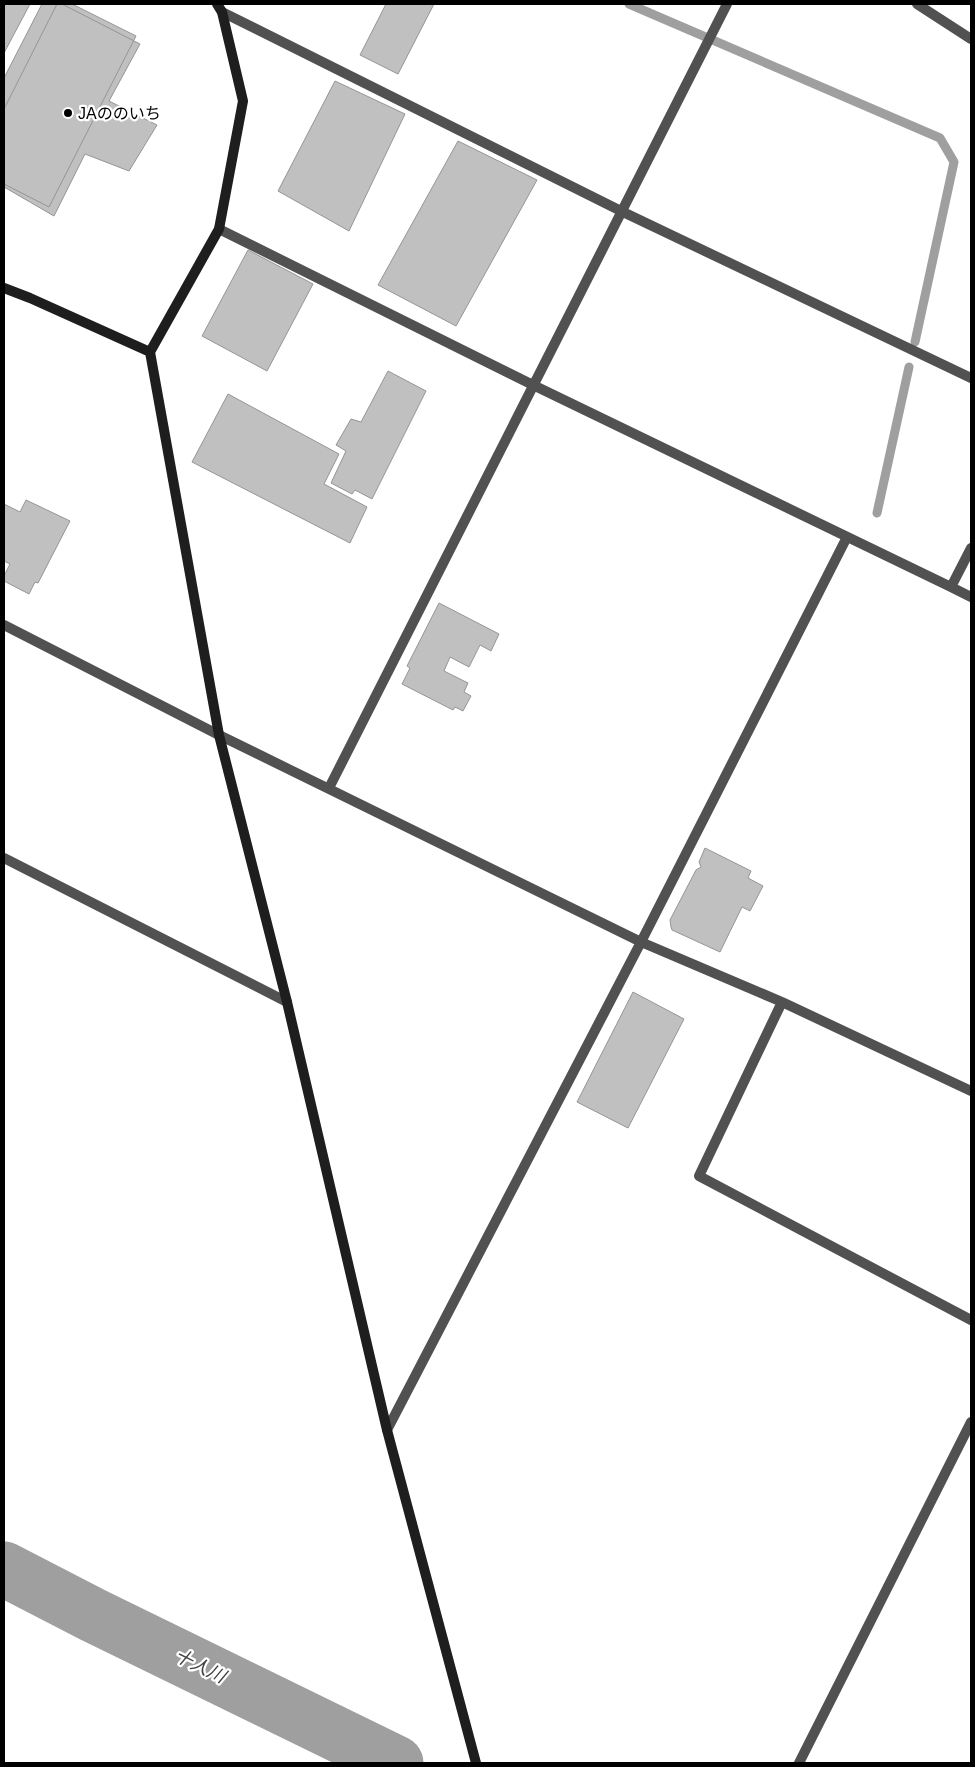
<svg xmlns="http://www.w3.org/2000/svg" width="975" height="1767" font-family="Arial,'Noto Sans JP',sans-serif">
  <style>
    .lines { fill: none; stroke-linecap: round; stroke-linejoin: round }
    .stream { stroke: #9f9f9f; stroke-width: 9 }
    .river { stroke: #9f9f9f; stroke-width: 55 }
    .building { fill: #c0c0c0; stroke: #959595 }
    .street { stroke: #515151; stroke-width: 10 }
    .secondary { stroke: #1e1e1e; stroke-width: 10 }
    .poi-dot { fill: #000; stroke: #fff; stroke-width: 2 }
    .labels { text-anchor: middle; stroke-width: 4.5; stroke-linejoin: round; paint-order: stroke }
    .poi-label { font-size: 16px; fill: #000; stroke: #fff; text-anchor: start }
    .water-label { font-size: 18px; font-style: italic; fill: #404040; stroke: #fff }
  </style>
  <rect width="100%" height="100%" fill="#fff"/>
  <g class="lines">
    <path class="stream" d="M 629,4 L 940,138 L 954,162 L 915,342
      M 877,513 L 909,367"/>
    <path class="river" d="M 4,1569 L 93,1615 L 396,1763"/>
  </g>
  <path class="building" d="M 4,4 L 30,4 L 4,53 Z
    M 42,4 L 62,4 L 140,44 L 109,101 L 157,125 L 129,171 L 85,154 L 54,216 L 4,187 L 4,78 Z
    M 57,4 L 72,4 L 136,36 L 49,207 L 4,184 L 4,109 Z
    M 386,4 L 434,4 L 398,74 L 360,55 Z
    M 335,81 L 405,114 L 349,231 L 278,191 Z
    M 458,141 L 537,180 L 456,326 L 378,285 Z
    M 248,250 L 313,284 L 267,371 L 202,336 Z
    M 388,371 L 426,391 L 372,499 L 355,490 L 352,494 L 331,483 L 346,451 L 336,445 L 351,419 L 361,422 Z
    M 228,394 L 339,454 L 324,484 L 367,507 L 350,543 L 192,462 Z
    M 26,500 L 70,521 L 38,583 L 35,582 L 29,594 L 4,581 L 4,576 L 10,564 L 4,561 L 4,504 L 20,512 Z
    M 439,603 L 499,634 L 491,651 L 480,645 L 469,667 L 450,657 L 444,671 L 468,683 L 464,692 L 471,696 L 463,711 L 455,707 L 453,710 L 402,684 L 410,668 L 407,666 Z
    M 705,848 L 751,871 L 748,878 L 763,886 L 750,911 L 742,907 L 720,952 L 672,930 L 671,927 L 670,920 L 696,870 L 701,867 L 699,862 Z
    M 633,992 L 684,1019 L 628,1128 L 577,1102 Z"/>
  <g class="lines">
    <path class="street" d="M 917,4 L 971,39
      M 222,12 L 623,212 L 971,378
      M 219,229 L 533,385 L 951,587
      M 971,548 L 951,587 L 971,597
      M 4,625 L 219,735 L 641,942 L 782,1002 L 971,1091
      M 329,788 L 727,4
      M 4,858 L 287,1002
      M 782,1002 L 699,1176 L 971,1320
      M 387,1430 L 641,942 L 847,537
      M 799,1763 L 971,1422"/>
    <path class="secondary" d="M 4,288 L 30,298 L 150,352 L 219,229 L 243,101 L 222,12 L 217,4
      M 150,352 L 219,735 L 287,1002 L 387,1430 L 476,1763"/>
  </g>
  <circle class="poi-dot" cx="68" cy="113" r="5"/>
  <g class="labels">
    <g class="poi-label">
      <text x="78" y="119">JAののいち</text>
    </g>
    <g class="water-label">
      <text transform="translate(200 1666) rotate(26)" y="6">十人川</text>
    </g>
  </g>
  <rect width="975" height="1767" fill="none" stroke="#000000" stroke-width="10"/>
</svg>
